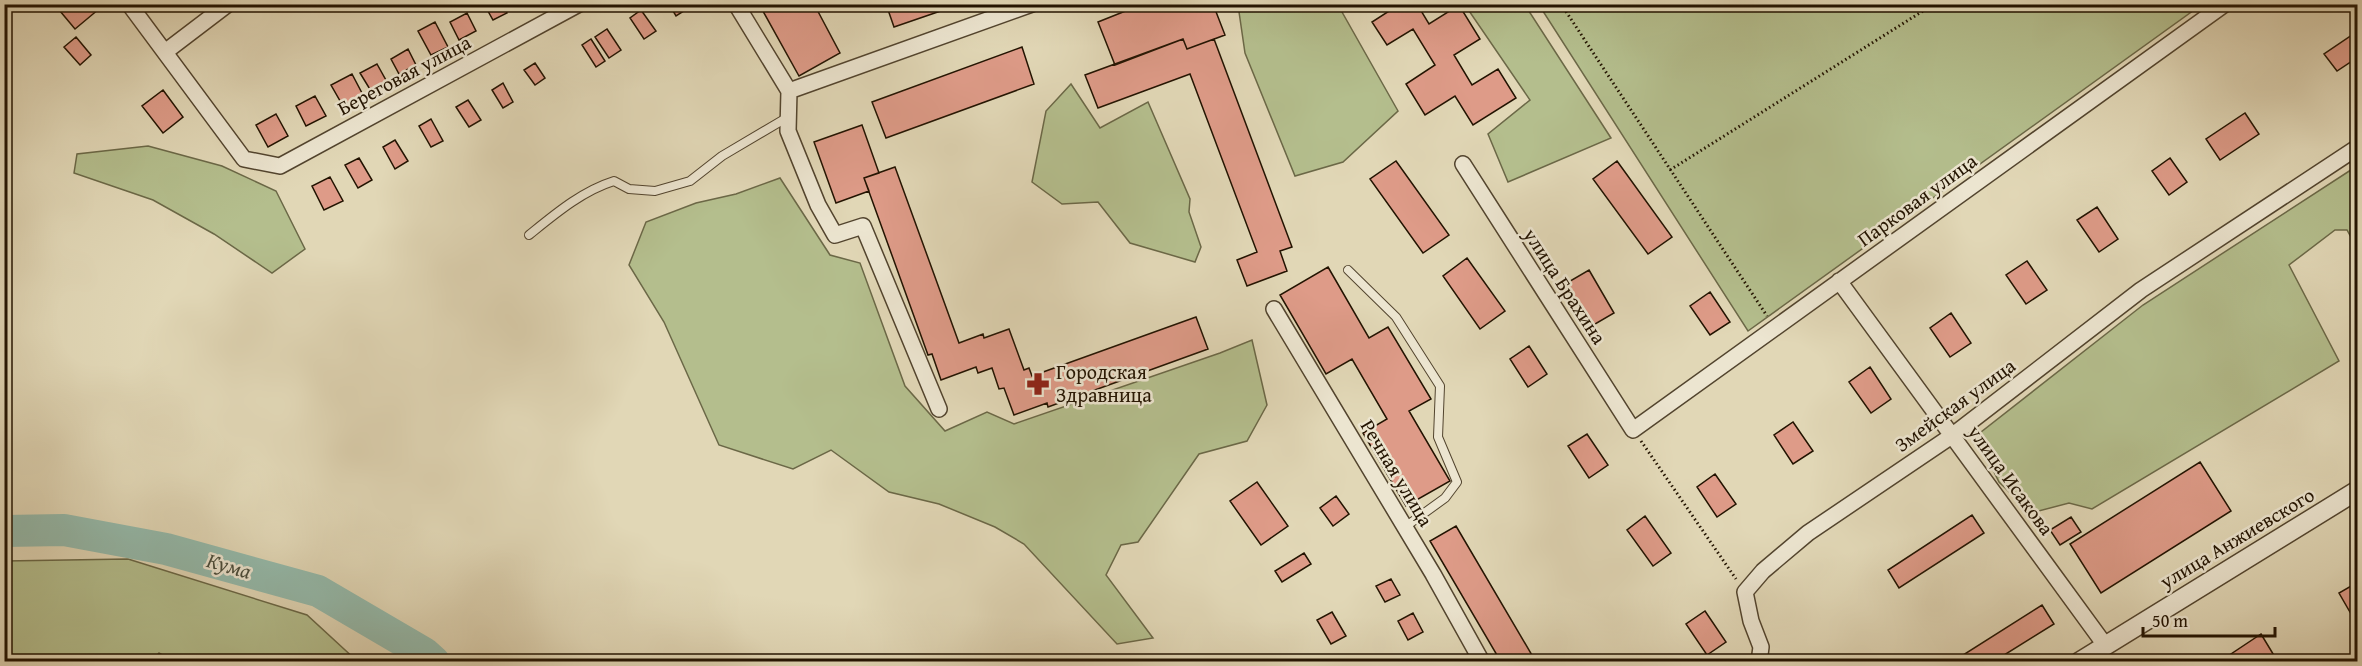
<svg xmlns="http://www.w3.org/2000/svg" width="2362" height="666" font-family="'Gentium Book Plus',serif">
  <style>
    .green { fill: #b4be8d; stroke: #6b6847; stroke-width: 1.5 }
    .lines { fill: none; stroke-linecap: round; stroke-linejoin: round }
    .river { stroke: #95baab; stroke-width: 32 }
    .building { fill: #de9b88; stroke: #221301; stroke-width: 1.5 }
    .service-casing { stroke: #52442e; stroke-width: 10 }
    .minor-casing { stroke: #52442e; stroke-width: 18 }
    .tertiary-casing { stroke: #52442e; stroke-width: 21 }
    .path { stroke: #221301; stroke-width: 3; stroke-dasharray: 1.5 3; stroke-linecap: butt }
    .service { stroke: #ece5d0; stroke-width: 8 }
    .minor { stroke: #ece5d0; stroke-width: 15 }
    .tertiary { stroke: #ece5d0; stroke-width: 18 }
    .labels { text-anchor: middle; stroke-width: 5; stroke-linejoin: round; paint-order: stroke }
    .street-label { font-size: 20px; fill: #221301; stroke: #ece5d0 }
    .poi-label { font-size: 20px; fill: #221301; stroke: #ece5d0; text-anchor: start }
    .water-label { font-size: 21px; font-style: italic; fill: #4a4d3c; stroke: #ece5d0 }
  </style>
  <rect width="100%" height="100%" fill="#e1d7b6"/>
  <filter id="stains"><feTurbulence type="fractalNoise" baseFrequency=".00333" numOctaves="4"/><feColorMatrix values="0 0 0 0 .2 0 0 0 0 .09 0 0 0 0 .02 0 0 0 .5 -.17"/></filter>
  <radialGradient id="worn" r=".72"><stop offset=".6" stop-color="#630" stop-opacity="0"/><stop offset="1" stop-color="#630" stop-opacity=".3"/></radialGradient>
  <path class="green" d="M 1238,5 L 1338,5 L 1398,111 L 1343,162 L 1295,176 L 1245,53 Z
    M 1465,5 L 1525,5 L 1611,138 L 1508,182 L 1488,134 L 1530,100 Z
    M 1539,5 L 2201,5 L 1748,331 Z
    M 1071,84 L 1100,128 L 1148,102 L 1190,199 L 1189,212 L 1201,247 L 1195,262 L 1130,243 L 1098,202 L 1062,204 L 1032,182 L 1046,111 Z
    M 148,146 L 222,166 L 276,191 L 305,249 L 272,273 L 214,234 L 153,200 L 74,173 L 77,154 Z
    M 2357,166 L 2357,248 L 2347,230 L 2335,230 L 2289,265 L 2339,361 L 2092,509 L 2069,503 L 2031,513 L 1999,482 L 1976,436 L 2143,305 Z
    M 780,178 L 830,255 L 860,263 L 905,386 L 945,431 L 987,412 L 1014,424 L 1220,353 L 1252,340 L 1267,405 L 1247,441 L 1199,454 L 1138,542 L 1121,545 L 1106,575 L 1153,638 L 1117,644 L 1024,544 L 995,527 L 939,504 L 889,492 L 831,450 L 793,469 L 719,445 L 664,322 L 629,265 L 646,222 L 696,203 L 736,194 Z
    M 128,559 L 307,615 L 357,661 L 175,662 L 159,653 L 152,661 L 5,661 L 5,561 Z"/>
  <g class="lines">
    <path class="river" d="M 4,531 L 64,530 L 166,549 L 318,591 L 424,653 L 434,662"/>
  </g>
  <path class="building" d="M 68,4 L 95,4 L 99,9 L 75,29 L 60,11 Z
    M 484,4 L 503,4 L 507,13 L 493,20 Z
    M 669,4 L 685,4 L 687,9 L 676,16 Z
    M 759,4 L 814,4 L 840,53 L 799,76 Z
    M 886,4 L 961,4 L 894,27 Z
    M 1143,4 L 1213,4 L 1225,35 L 1187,49 L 1183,39 L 1115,65 L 1098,22 Z
    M 1396,4 L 1417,4 L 1429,24 L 1459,5 L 1480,39 L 1454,55 L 1472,85 L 1498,69 L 1516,98 L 1473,125 L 1455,96 L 1425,115 L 1406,84 L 1435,65 L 1413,29 L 1387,45 L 1372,22 L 1397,6 Z
    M 641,10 L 656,31 L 644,39 L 630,18 Z
    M 467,13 L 476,31 L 459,40 L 450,22 Z
    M 435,22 L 448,47 L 431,55 L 418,31 Z
    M 607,29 L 621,50 L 609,58 L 595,37 Z
    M 2358,31 L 2358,57 L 2337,71 L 2324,54 Z
    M 76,37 L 91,55 L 80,65 L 64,47 Z
    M 591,39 L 605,61 L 596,67 L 582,45 Z
    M 1183,39 L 1187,49 L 1214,39 L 1292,247 L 1280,251 L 1287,271 L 1247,286 L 1237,260 L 1257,252 L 1190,74 L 1098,108 L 1085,75 Z
    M 1022,47 L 1034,84 L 886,138 L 872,102 Z
    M 408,49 L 416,65 L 399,74 L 391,59 Z
    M 535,63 L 545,78 L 535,85 L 524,70 Z
    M 377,64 L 387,82 L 371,91 L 360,73 Z
    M 352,74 L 363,95 L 343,106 L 331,85 Z
    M 503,83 L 513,102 L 503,108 L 492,90 Z
    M 163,90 L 183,117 L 163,133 L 142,106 Z
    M 315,96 L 326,116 L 306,126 L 296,106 Z
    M 468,100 L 481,120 L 469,127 L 456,107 Z
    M 2245,113 L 2259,134 L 2220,160 L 2206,139 Z
    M 276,114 L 288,136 L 268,147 L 256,125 Z
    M 431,119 L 443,141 L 431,147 L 419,126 Z
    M 862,125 L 879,173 L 864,178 L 869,191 L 836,203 L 814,142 Z
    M 395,140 L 408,161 L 395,169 L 383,147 Z
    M 359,158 L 372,180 L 358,188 L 345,165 Z
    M 2170,158 L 2187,182 L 2169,195 L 2152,171 Z
    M 1396,161 L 1449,235 L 1423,253 L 1370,179 Z
    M 1617,161 L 1672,237 L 1648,254 L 1593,179 Z
    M 895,167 L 959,343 L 983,334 L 984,338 L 1009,329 L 1024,370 L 1029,368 L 1032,376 L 1196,317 L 1208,349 L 1048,407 L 1047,403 L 1014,415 L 1004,388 L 999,389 L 992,368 L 978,373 L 976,367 L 941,380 L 932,354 L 928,355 L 864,178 Z
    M 330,177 L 343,201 L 324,210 L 312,186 Z
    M 2097,207 L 2118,239 L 2099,252 L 2077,220 Z
    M 1467,258 L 1505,311 L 1480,329 L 1443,276 Z
    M 2027,261 L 2047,290 L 2026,304 L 2006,275 Z
    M 1328,267 L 1369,338 L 1388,327 L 1431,399 L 1409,411 L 1450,481 L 1406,506 L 1363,433 L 1387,419 L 1352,359 L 1326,374 L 1280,295 Z
    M 1589,270 L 1614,313 L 1590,327 L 1565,284 Z
    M 1710,292 L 1730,322 L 1710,335 L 1690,306 Z
    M 1951,313 L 1971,343 L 1950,357 L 1930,328 Z
    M 1529,346 L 1547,374 L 1528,387 L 1510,359 Z
    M 1870,367 L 1891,399 L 1871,413 L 1849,382 Z
    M 1793,422 L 1813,451 L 1793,464 L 1774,435 Z
    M 1587,434 L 1608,465 L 1589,478 L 1568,446 Z
    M 2200,462 L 2231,511 L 2101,593 L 2070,544 Z
    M 1715,474 L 1736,504 L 1717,517 L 1697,487 Z
    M 1257,482 L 1288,526 L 1261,545 L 1230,501 Z
    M 1336,496 L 1349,514 L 1333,526 L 1320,508 Z
    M 1972,515 L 1984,533 L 1899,588 L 1888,570 Z
    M 1645,516 L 1671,553 L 1653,566 L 1627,530 Z
    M 2071,517 L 2081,532 L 2060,545 L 2050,530 Z
    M 1456,526 L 1536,662 L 1501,662 L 1430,541 Z
    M 1304,553 L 1311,564 L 1282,582 L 1275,571 Z
    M 1391,579 L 1400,595 L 1385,602 L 1376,586 Z
    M 2358,582 L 2358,626 L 2339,593 Z
    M 2042,605 L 2054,624 L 1993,662 L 1952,662 Z
    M 1705,611 L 1726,642 L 1707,655 L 1686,624 Z
    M 1332,612 L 1346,636 L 1331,644 L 1317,620 Z
    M 1413,613 L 1423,632 L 1408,640 L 1398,621 Z
    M 2261,634 L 2278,662 L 2219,662 Z"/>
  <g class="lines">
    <g class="service-casing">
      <path id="service" d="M 529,235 C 555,214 582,191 614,181 L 629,189 L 655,191 L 690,181 L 722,156 L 788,117
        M 1348,270 L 1396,317 L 1440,386 L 1438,437 L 1457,482 L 1445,498 L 1405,527"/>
    </g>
    <g class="minor-casing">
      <path id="minor" d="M 129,4 L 244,159 L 280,166 L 579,4
        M 736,4 L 789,91 L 788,131 L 818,205 L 835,235 L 863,226 L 939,409
        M 165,52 L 228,4
        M 789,91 L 1032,4
        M 1463,164 L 1633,430 L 2225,4
        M 1839,281 L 2105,645
        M 1274,309 L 1433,574 L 1482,662
        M 1759,662 L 1761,647 L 1751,621 L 1745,592 L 1763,571 L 1808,533 L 1953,435 L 2141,290 L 2358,147"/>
    </g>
    <g class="tertiary-casing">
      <path id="tertiary" d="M 2079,662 L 2358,490"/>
    </g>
    <path class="path" d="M 1561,4 L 1767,316
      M 1670,170 L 1934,4
      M 1641,441 L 1736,579"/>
    <use href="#service" class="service"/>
    <use href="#minor" class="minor"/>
    <use href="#tertiary" class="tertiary"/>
  </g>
  <defs>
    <g id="pharmacy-bare" transform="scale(1.8)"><path d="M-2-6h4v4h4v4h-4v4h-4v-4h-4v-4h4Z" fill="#8f2418" stroke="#ece5d0" stroke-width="2.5" paint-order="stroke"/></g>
  </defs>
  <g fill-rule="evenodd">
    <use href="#pharmacy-bare" x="1038" y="384"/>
  </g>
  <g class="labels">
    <g class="street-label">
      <text transform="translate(404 75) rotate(-28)" y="7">Береговая улица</text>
      <text transform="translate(1917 200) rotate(-36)" y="7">Парковая улица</text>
      <text transform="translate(1565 286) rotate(57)" y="7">улица Брахина</text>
      <text transform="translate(1955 405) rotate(-36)" y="7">Змейская улица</text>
      <text transform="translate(1397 473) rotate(59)" y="7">Речная улица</text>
      <text transform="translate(2011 480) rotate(54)" y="7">улица Исакова</text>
      <text transform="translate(2237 538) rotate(-31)" y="7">улица Анжиевского</text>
    </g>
    <g class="poi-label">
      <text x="1056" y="379">Городская<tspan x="1056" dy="23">Здравница</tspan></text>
    </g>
    <g class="water-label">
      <text transform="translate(229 566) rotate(16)" y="7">Кума</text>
    </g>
  </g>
  <rect width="2362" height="666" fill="none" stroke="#e1d7b6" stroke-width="24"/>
  <rect x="6" y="6" width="2350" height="654" fill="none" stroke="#221301" stroke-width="3"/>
  <rect x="12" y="12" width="2338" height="642" fill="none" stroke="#221301" stroke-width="1.5"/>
  <path d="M2143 627v9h132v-9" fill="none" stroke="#221301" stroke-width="3"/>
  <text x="2152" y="627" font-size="18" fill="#221301" stroke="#ece5d0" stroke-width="4.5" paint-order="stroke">50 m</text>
  <rect width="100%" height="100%" filter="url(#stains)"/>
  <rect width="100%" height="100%" fill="url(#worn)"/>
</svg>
